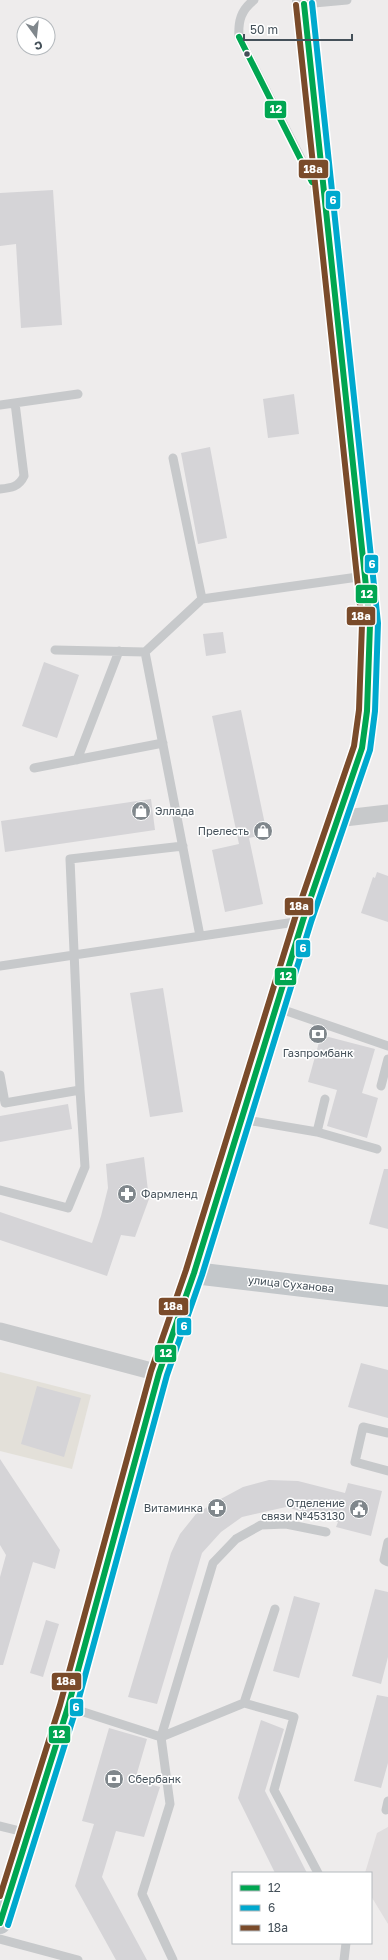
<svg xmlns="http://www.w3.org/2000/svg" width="388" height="1960" font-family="'Golos Text',sans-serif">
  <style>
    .commercial { fill: #e3e0d9 }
    .education { fill: #e0ddde }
    .building { fill: #d5d4d7 }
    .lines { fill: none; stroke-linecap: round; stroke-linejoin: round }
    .service { stroke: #c7c9cb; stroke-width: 9 }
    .minor { stroke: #c7c9cb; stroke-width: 17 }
    .tertiary { stroke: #c7c9cb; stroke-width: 22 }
    .primary { stroke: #c3c7ca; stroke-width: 22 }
    .bus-1-casing { stroke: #fff; stroke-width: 9 }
    .bus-2-casing { stroke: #fff; stroke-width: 9 }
    .bus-3-casing { stroke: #fff; stroke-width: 9 }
    .bus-1 { stroke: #00a651; stroke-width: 6 }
    .bus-2 { stroke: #00a9ce; stroke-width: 6 }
    .bus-3 { stroke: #7a4b2a; stroke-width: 6 }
    .bus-dot { fill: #445059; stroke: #fff; stroke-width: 1.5 }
    .labels { text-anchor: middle; stroke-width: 3; stroke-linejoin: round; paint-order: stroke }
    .poi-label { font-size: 11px; fill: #445059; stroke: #fff; text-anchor: start }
    .street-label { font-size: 11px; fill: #445059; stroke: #fff }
    .line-badge { stroke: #fff; stroke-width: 1.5 }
    .badge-label { font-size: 11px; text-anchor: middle; font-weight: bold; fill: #fff }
  </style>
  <rect width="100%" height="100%" fill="#eeecec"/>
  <path class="commercial" d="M 0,1372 L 91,1395 L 72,1469 L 0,1451 Z"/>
  <path class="education" d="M 388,1827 L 388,1924 L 371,1896 L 371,1873 L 365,1873 L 377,1833 Z"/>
  <path class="building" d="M 53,190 L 62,325 L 21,328 L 16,244 L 0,246 L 0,193 Z
    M 294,394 L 299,434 L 268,438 L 263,399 Z
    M 210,447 L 227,538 L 198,544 L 181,453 Z
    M 223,632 L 226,653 L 206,656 L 203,634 Z
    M 44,662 L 79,675 L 57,738 L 22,726 Z
    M 241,710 L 267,834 L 249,838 L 263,904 L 225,912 L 212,850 L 239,844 L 212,716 Z
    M 151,799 L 155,830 L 5,852 L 1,821 Z
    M 377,872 L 388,876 L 388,922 L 361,913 L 373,877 L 375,878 Z
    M 163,988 L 183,1112 L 150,1117 L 130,993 Z
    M 321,1035 L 375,1049 L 362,1093 L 378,1098 L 367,1138 L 327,1126 L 337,1090 L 308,1082 Z
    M 68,1104 L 72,1129 L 0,1142 L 0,1116 Z
    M 144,1157 L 149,1199 L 135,1237 L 121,1235 L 107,1276 L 0,1240 L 0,1212 L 92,1243 L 101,1216 L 108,1188 L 106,1164 Z
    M 384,1169 L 388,1169 L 388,1229 L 369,1224 Z
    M 361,1363 L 388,1370 L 388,1418 L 348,1407 Z
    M 37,1386 L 81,1398 L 64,1457 L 21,1444 Z
    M 0,1459 L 60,1550 L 55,1569 L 33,1562 L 3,1665 L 0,1665 L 0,1577 L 6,1555 L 0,1545 Z
    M 269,1480 L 298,1481 L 345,1493 L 348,1483 L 382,1491 L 371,1536 L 336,1527 L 338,1522 L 286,1507 L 242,1517 L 221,1532 L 202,1553 L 157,1704 L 128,1697 L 171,1553 L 180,1534 L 196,1514 L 217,1501 L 243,1487 Z
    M 375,1589 L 388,1592 L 388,1657 L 381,1684 L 352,1676 Z
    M 294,1596 L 320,1603 L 299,1678 L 273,1671 Z
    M 46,1620 L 59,1624 L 43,1677 L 30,1673 Z
    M 377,1695 L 388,1697 L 388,1763 L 381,1788 L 354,1781 Z
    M 261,1720 L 284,1729 L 265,1791 L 307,1873 L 275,1873 L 238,1798 Z
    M 109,1728 L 147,1739 L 135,1780 L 160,1787 L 144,1837 L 116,1831 L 102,1877 L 147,1960 L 116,1960 L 75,1886 L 94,1824 L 82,1821 Z"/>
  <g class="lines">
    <path class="service" d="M 254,0 C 241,10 238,21 239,37 L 317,190
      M 303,4 L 347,0
      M 0,405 L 78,394
      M 173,458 L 202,599
      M 0,489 C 11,488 19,487 24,476 L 15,403
      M 55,650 L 145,652 L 202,599 L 365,576
      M 145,652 L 200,936
      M 77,760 L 119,651
      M 34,768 L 163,743
      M 0,966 L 302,921
      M 275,1007 L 388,1046
      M 0,1075 L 5,1103 L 80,1090
      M 381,1086 L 388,1059
      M 241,1119 L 317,1132 L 377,1149
      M 317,1132 L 325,1099
      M 0,1190 L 68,1208 L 85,1167 L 80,1090 L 70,859 L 183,846
      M 388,1433 L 363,1427 L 355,1462 L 388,1471
      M 388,1542 L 384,1560 L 388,1562
      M 244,1703 L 275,1609
      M 68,1707 L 161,1737 L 170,1804 L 142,1894 L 173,1960
      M 161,1737 L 244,1703 L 294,1717 L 274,1790 L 318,1873
      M 161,1737 L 213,1563 L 236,1539 L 261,1525 L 286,1524 L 326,1532
      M 386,1810 L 388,1801
      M 0,1826 L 28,1833
      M 0,1939 L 78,1960
      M 344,1960 L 346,1943"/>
    <path class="minor" d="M 336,819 L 388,813
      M 0,1331 L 159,1373"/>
    <path class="tertiary" d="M 194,1273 L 303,920 L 362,748 L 367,711 L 370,624 L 303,0"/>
    <path class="primary" d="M 0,1923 L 68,1707 L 159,1373 L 194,1273 L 388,1296"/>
    <g class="bus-1-casing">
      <path id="bus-1" d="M 239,37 L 312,182
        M 0,1923 L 68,1707 L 159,1373 L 194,1273 L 303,920 L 362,748 L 367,711 L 370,624 L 304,4"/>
    </g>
    <g class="bus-2-casing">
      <path id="bus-2" d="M 8,1925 L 76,1709 L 167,1375 L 202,1275 L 311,922 L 370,750 L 375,711 L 378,623 L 312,3"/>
    </g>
    <g class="bus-3-casing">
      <path id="bus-3" d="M 0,1896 L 60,1705 L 151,1371 L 186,1270 L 295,918 L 354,746 L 359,710 L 362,624 L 296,5"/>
    </g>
    <use href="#bus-1" class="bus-1"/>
    <use href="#bus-2" class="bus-2"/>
    <use href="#bus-3" class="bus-3"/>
  </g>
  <defs>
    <g id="shop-disc" transform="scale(1)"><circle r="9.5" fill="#80878c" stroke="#fff"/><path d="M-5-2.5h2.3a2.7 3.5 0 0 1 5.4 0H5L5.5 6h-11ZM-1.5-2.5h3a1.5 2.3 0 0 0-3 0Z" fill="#fff"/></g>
    <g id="bank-disc" transform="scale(1)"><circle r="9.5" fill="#80878c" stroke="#fff"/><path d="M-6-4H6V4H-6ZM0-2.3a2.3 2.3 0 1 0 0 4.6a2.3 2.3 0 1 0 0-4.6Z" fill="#fff"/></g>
    <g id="pharmacy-disc" transform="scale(1)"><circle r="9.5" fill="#80878c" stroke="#fff"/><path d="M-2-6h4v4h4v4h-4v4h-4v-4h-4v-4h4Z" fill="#fff"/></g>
    <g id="civic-disc" transform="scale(1)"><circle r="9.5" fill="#80878c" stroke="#fff"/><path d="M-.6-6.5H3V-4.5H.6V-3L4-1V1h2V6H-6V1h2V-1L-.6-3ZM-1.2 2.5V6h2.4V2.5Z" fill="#fff"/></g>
  </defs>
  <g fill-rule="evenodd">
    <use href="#shop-disc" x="141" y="811"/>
    <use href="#shop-disc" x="263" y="831"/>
    <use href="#bank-disc" x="318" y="1034"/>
    <use href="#pharmacy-disc" x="127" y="1194"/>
    <use href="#pharmacy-disc" x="217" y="1508"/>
    <use href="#civic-disc" x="359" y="1509"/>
    <use href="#bank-disc" x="114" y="1779"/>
  </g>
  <circle class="bus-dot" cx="247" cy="54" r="3.5"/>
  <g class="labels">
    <g class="poi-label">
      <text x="155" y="815">Эллада</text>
      <text x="249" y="835" text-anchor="end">Прелесть</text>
      <text x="318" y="1057" text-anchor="middle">Газпромбанк</text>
      <text x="141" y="1198">Фармленд</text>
      <text x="345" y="1507" text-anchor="end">Отделение<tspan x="345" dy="13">связи №453130</tspan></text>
      <text x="203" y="1512" text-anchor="end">Витаминка</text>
      <text x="128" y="1783">Сбербанк</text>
    </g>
    <g class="street-label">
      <text transform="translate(291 1284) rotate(6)" y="4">улица Суханова</text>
    </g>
  </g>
  <g class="line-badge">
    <rect x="264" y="100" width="23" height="19" rx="4" fill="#00a651"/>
    <rect x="298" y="159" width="31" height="20" rx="4" fill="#7a4b2a"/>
    <rect x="325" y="190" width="16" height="20" rx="4" fill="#00a9ce"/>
    <rect x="364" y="554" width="15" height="20" rx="4" fill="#00a9ce"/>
    <rect x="355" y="584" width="23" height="20" rx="4" fill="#00a651"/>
    <rect x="346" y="606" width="30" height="20" rx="4" fill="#7a4b2a"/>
    <rect x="284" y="897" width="30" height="19" rx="4" fill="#7a4b2a"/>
    <rect x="295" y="939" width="16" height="19" rx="4" fill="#00a9ce"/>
    <rect x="274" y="967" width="23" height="19" rx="4" fill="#00a651"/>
    <rect x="158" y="1297" width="31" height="19" rx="4" fill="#7a4b2a"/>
    <rect x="176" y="1317" width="16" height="19" rx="4" fill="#00a9ce"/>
    <rect x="154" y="1344" width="23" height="19" rx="4" fill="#00a651"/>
    <rect x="51" y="1672" width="31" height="19" rx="4" fill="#7a4b2a"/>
    <rect x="69" y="1698" width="15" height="19" rx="4" fill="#00a9ce"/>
    <rect x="48" y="1725" width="23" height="19" rx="4" fill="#00a651"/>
  </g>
  <g class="badge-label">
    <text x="276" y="113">12</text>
    <text x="313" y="173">18а</text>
    <text x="333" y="204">6</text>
    <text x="372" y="568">6</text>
    <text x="367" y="598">12</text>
    <text x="361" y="620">18а</text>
    <text x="299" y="910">18а</text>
    <text x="303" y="952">6</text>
    <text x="286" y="980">12</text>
    <text x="173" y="1310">18а</text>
    <text x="184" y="1330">6</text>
    <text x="166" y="1357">12</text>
    <text x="66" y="1685">18а</text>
    <text x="76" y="1711">6</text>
    <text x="59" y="1738">12</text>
  </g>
  <rect x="232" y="1872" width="140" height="72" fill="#ffffff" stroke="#b4b9bd"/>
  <rect x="240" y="1885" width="20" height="6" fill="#00a651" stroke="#b4b9bd"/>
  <text x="268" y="1892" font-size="12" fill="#445059">12</text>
  <rect x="240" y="1905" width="20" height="6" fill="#00a9ce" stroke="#b4b9bd"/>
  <text x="268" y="1912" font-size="12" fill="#445059">6</text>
  <rect x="240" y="1925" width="20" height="6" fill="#7a4b2a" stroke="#b4b9bd"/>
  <text x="268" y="1932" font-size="12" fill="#445059">18а</text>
  <g transform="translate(36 36) rotate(165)"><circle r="19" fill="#ffffff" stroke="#b4b9bd"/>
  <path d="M0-3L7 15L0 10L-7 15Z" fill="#80878c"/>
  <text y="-6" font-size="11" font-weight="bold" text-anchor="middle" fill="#445059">С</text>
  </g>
  <path d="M244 34v6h108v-6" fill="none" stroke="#445059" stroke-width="2"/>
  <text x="250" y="34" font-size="12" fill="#445059" stroke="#ffffff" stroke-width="3" paint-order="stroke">50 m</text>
</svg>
